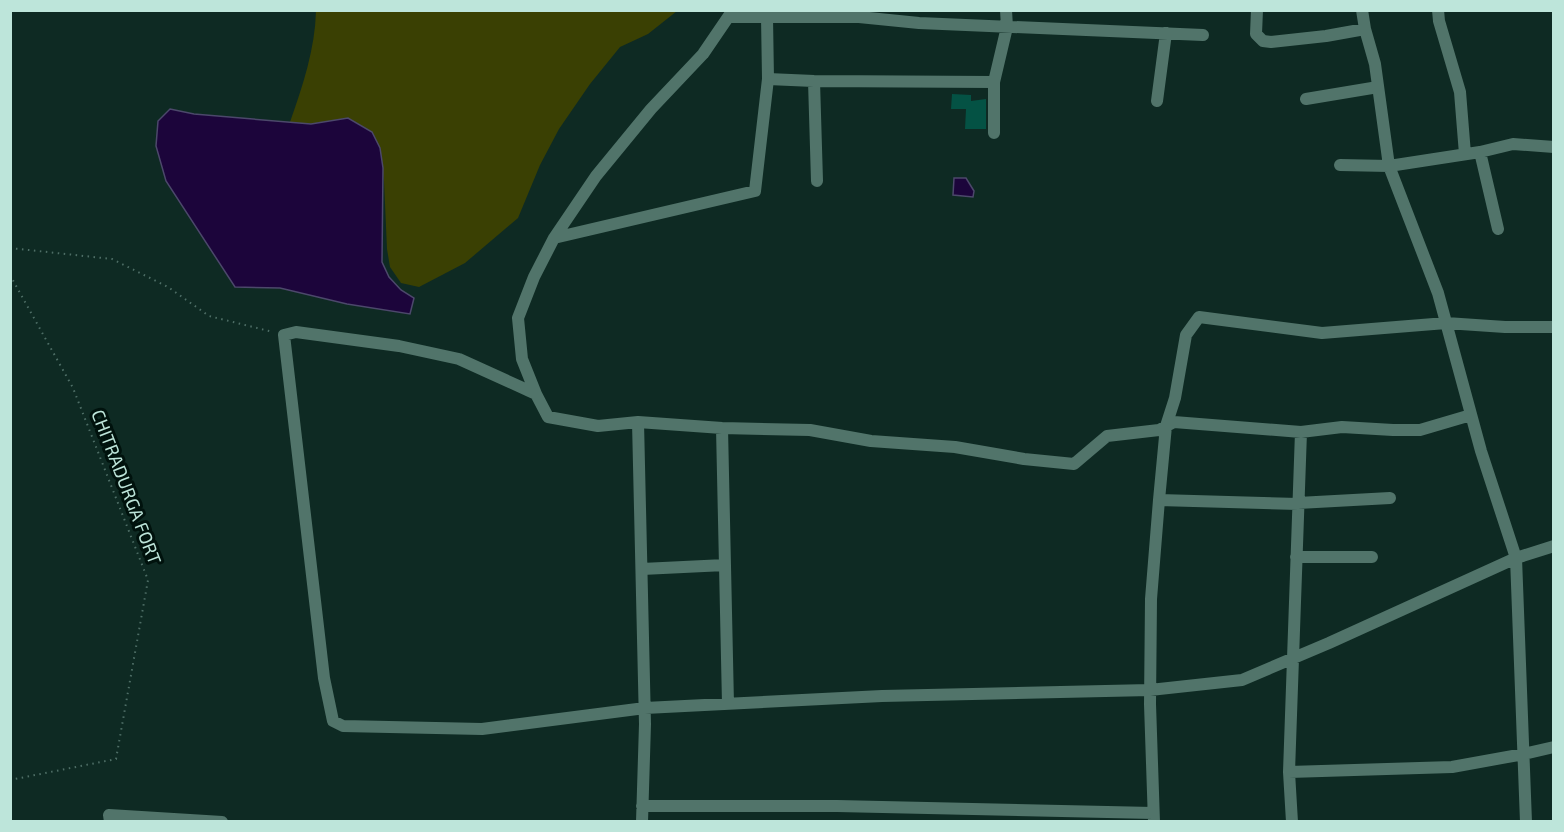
<svg xmlns="http://www.w3.org/2000/svg" width="1564" height="832" font-family="'Exo 2',sans-serif">
  <style>
    .green { fill: #3a4003 }
    .water { fill: #1c053b; stroke: #4c486b; stroke-width: 1.5 }
    .building { fill: #045244 }
    .lines { fill: none; stroke-linecap: round; stroke-linejoin: round }
    .path { stroke: #4e6e66; stroke-width: 2; stroke-dasharray: 1.5 4.5; stroke-linecap: butt }
    .street { stroke: #51746a; stroke-width: 12 }
    .labels { text-anchor: middle; stroke-width: 6; stroke-linejoin: round; paint-order: stroke }
    .street-label { font-size: 18px; fill: #bde5da; stroke: #00120d }
  </style>
  <rect width="100%" height="100%" fill="#0e2a23"/>
  <path class="green" d="M 316,11 L 677,11 L 648,34 L 620,47 L 590,84 L 559,129 L 540,165 L 518,218 L 465,263 L 419,287 L 401,283 L 390,267 L 387,249 L 384,181 L 380,148 L 348,118 L 311,124 L 290,122 C 303,85 315,49 316,11 Z"/>
  <path class="water" d="M 170,109 L 194,114 L 311,124 L 348,118 L 372,132 L 380,148 L 383,168 L 382,262 L 389,277 L 401,290 L 414,298 L 410,314 L 347,304 L 280,288 L 235,287 L 166,181 L 156,146 L 158,121 Z
    M 954,178 L 966,178 L 974,191 L 973,197 L 953,195 Z"/>
  <path class="building" d="M 952,94 L 971,95 L 971,101 L 986,99 L 986,129 L 965,129 L 966,109 L 951,109 Z"/>
  <g class="lines">
    <path class="path" d="M 10,248 L 112,259 L 168,287 L 209,316 L 273,332
      M 10,275 L 73,388 L 148,580 L 116,759 L 10,780"/>
    <path class="street" d="M 733,10 L 703,54 L 651,109 L 596,176 L 554,238 L 534,277 L 518,318 L 522,359 L 536,394 L 548,417 L 598,426 L 638,422 L 722,428 L 810,430 L 871,441 L 955,447 L 1024,459 L 1074,464 L 1107,436 L 1159,430 L 1174,422 L 1301,432 L 1342,427 L 1393,430 L 1420,430 L 1471,415
      M 1257,10 L 1256,34 L 1263,41 L 1271,42 L 1326,36 L 1365,29
      M 1362,10 L 1365,29 L 1375,64 L 1389,166 L 1438,293 L 1481,451 L 1516,558 L 1526,822
      M 1438,10 L 1439,21 L 1460,92 L 1465,154
      M 729,17 L 859,17 L 919,23 L 1203,35
      M 768,79 L 814,81 L 994,82
      M 814,81 L 817,181
      M 1306,99 L 1378,87
      M 1157,101 L 1166,33
      M 994,133 L 994,82 L 1007,27 L 1006,10
      M 1480,152 L 1498,229
      M 1340,165 L 1389,166 L 1480,152 L 1513,144 L 1554,147
      M 554,238 L 755,191 L 768,79 L 767,17
      M 536,394 L 459,359 L 399,346 L 296,332 L 284,335 L 324,678 L 333,721 L 343,726 L 482,729 L 645,708 L 882,696 L 1150,690 L 1242,680 L 1329,643 L 1516,558 L 1554,546
      M 638,422 L 645,724 L 642,822
      M 722,428 L 728,704
      M 1159,500 L 1298,504 L 1298,503 L 1390,498
      M 1296,557 L 1372,557
      M 642,569 L 725,565
      M 1289,772 L 1452,767 L 1524,754 L 1554,747
      M 642,806 L 837,806 L 1153,813
      M 110,822 L 109,815 L 222,822
      M 1154,822 L 1150,704 L 1151,599 L 1159,500 L 1166,426 L 1175,398 L 1186,335 L 1199,317 L 1322,333 L 1446,323 L 1505,327 L 1554,327
      M 1292,822 L 1289,772 L 1301,432"/>
  </g>
  <g class="labels">
    <g class="street-label">
      <text transform="translate(126 487) rotate(69)" y="6">CHITRADURGA FORT</text>
    </g>
  </g>
  <rect width="1564" height="832" fill="none" stroke="#bde5da" stroke-width="24"/>
</svg>
